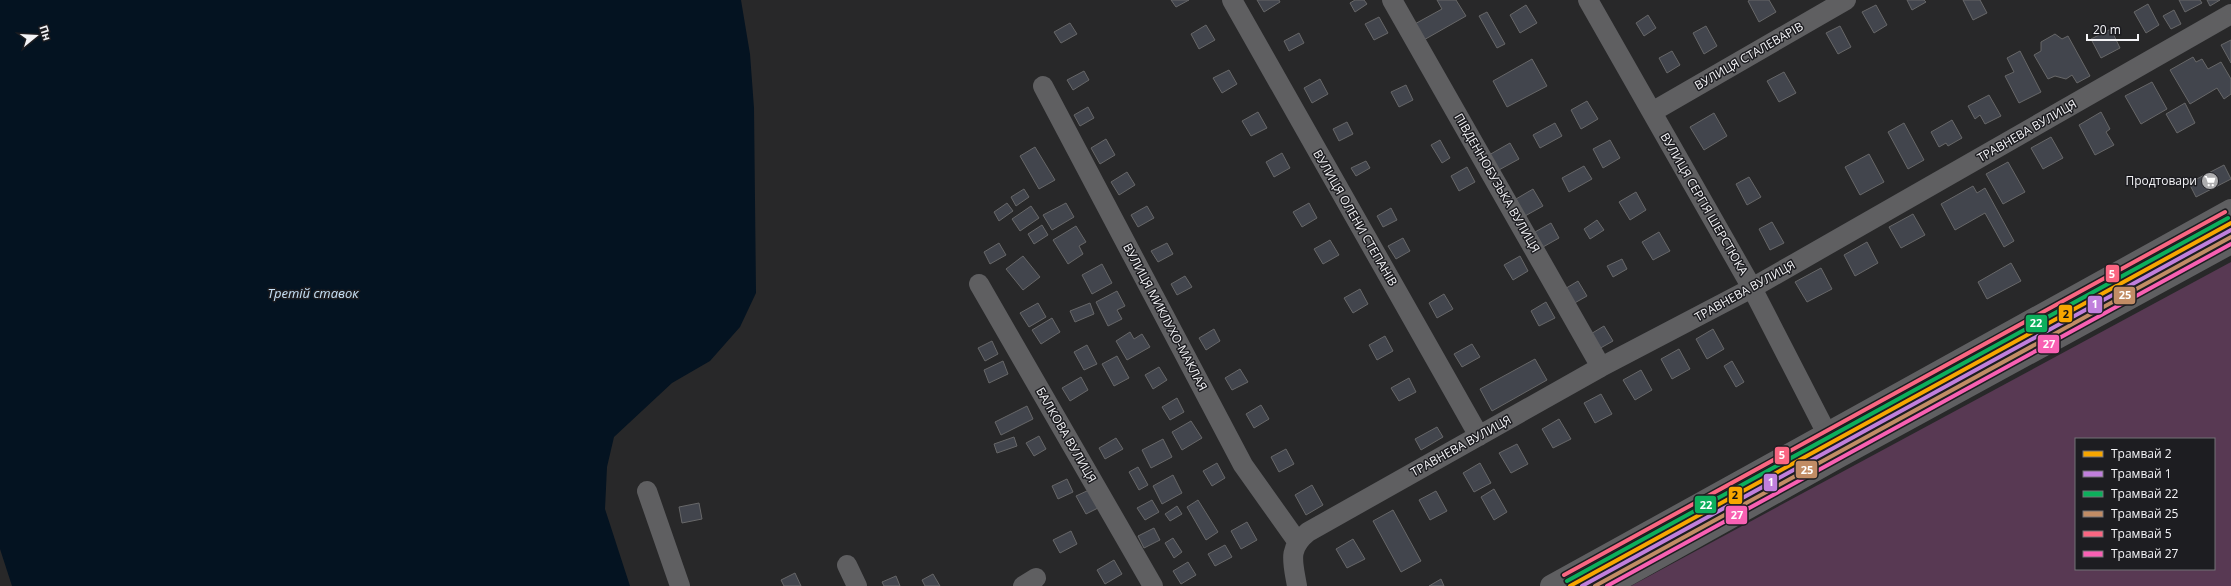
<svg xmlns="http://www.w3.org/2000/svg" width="2231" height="586" font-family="'Open Sans',sans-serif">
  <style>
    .green { fill: #583953; fill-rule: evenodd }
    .water { fill: #041321 }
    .building { fill: #42454d; stroke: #676768 }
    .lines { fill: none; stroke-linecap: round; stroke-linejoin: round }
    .minor { stroke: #5f5f61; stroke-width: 20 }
    .secondary { stroke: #5f5f61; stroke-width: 22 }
    .tram-1-casing { stroke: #1d1d21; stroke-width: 7 }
    .tram-2-casing { stroke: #1d1d21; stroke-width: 7 }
    .tram-3-casing { stroke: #1d1d21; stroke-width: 7 }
    .tram-4-casing { stroke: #1d1d21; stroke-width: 7 }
    .tram-5-casing { stroke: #1d1d21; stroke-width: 7 }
    .tram-6-casing { stroke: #1d1d21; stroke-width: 7 }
    .tram-1 { stroke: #f7a600; stroke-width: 4 }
    .tram-2 { stroke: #c07fdc; stroke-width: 4 }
    .tram-3 { stroke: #0daf5c; stroke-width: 4 }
    .tram-4 { stroke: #c18c65; stroke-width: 4 }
    .tram-5 { stroke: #fa6682; stroke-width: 4 }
    .tram-6 { stroke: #f860b3; stroke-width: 4 }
    .labels { text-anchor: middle; stroke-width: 3; stroke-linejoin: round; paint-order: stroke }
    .street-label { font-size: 12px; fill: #f4f4f7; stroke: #1d1d21 }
    .poi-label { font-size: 12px; fill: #f4f4f7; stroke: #1d1d21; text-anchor: end }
    .water-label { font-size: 13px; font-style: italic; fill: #c7e0f5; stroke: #1d1d21 }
    .line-badge { stroke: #1d1d21; stroke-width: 1.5 }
    .badge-label { font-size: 11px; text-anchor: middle; font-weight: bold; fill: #fff }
    .pale-badge-label { font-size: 11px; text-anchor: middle; font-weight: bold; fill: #111 }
  </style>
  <rect width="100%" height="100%" fill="#282829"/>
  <path class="green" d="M 2231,262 L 2231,586 L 1631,586 ZM 2076,439 L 2214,439 L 2214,569 L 2076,569 Z"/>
  <path class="water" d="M 0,0 L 741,0 L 750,54 L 754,108 L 756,293 L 740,327 L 710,361 L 672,383 L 614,437 L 607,467 L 605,509 L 630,586 L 12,586 L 0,549 Z"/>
  <path class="building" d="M 1171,0 L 1189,0 L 1176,7 Z
    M 1257,0 L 1279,0 L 1280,2 L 1264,12 Z
    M 1355,0 L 1364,0 L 1367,4 L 1355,12 L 1350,3 Z
    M 1437,0 L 1456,0 L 1466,16 L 1422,41 L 1413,25 L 1442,9 Z
    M 1750,0 L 1769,0 L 1776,12 L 1759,22 L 1748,1 Z
    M 1907,0 L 1924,0 L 1926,2 L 1912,10 Z
    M 1963,0 L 1980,0 L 1987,13 L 1973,20 Z
    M 2179,0 L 2200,0 L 2202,3 L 2185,12 Z
    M 2207,0 L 2220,0 L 2210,6 Z
    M 2148,4 L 2159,25 L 2146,33 L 2134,12 Z
    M 1526,5 L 1537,23 L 1520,33 L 1510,15 Z
    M 1876,5 L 1887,25 L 1874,33 L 1862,12 Z
    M 2174,10 L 2181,24 L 2171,29 L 2163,16 Z
    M 1487,12 L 1505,44 L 1497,48 L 1479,16 Z
    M 1648,15 L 1656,28 L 1644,36 L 1636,23 Z
    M 1379,17 L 1388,33 L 1374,40 L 1365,24 Z
    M 1070,23 L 1077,34 L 1061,43 L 1054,32 Z
    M 1206,25 L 1215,40 L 1199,49 L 1191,34 Z
    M 1706,26 L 1717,46 L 1704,54 L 1693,33 Z
    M 1840,26 L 1851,47 L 1838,54 L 1826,33 Z
    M 2111,29 L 2120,48 L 2101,58 L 2091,39 Z
    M 1299,33 L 1304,43 L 1289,51 L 1284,41 Z
    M 2055,34 L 2062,39 L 2068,36 L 2090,76 L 2077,83 L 2072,75 L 2066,79 L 2055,76 L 2048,79 L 2034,55 L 2041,51 L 2041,42 Z
    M 2231,40 L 2231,63 L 2221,45 Z
    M 1672,51 L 1680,65 L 1667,73 L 1659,58 Z
    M 2020,51 L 2041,92 L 2019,103 L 2005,76 L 2014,72 L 2007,58 Z
    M 2193,57 L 2196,62 L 2202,59 L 2208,69 L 2221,62 L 2231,79 L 2231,94 L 2224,99 L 2217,88 L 2190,104 L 2170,70 Z
    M 1532,59 L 1547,86 L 1507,107 L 1493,81 Z
    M 1229,70 L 1237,84 L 1222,93 L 1213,78 Z
    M 1084,71 L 1089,80 L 1073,90 L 1067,80 Z
    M 1784,72 L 1796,93 L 1779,102 L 1767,81 Z
    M 1320,79 L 1328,94 L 1312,103 L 1304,88 Z
    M 2152,82 L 2167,109 L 2141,124 L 2125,96 Z
    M 1406,85 L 1413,100 L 1399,107 L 1391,92 Z
    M 1989,95 L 2001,116 L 1985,124 L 1980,115 L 1975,119 L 1968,106 Z
    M 1587,101 L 1598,119 L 1581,129 L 1571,110 Z
    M 2185,103 L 2195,123 L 2177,133 L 2166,114 Z
    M 1088,107 L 1094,118 L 1080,126 L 1074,115 Z
    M 1258,112 L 1267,128 L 1251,136 L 1242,121 Z
    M 2101,112 L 2110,129 L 2106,132 L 2114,145 L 2095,155 L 2079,125 Z
    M 1714,113 L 1727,136 L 1704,150 L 1690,127 Z
    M 1952,120 L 1962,138 L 1948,146 L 1946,143 L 1939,147 L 1931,132 Z
    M 1347,122 L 1353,134 L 1339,141 L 1333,129 Z
    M 1555,123 L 1562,136 L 1540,148 L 1533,135 Z
    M 1904,123 L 1924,160 L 1908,169 L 1888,132 Z
    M 2051,137 L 2063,158 L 2043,169 L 2031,148 Z
    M 1106,139 L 1115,155 L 1100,164 L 1091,148 Z
    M 1440,140 L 1450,158 L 1442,163 L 1431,145 Z
    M 1610,140 L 1620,158 L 1603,168 L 1593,149 Z
    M 1510,143 L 1519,159 L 1497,171 L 1489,155 Z
    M 1035,147 L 1055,180 L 1039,189 L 1020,156 Z
    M 1282,153 L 1290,168 L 1274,177 L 1266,162 Z
    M 1869,154 L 1884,182 L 1860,195 L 1845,167 Z
    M 1366,161 L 1370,168 L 1356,176 L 1351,168 Z
    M 2008,162 L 2025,192 L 2003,204 L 1986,174 Z
    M 2224,165 L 2231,179 L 2196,197 L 2189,183 Z
    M 1584,166 L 1592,179 L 1569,192 L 1562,178 Z
    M 1467,167 L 1475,182 L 1459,191 L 1451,176 Z
    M 1127,172 L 1135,185 L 1119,195 L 1111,182 Z
    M 1749,177 L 1761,197 L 1747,205 L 1736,184 Z
    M 1973,186 L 1977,193 L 1985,188 L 2014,241 L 2004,247 L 1985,213 L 1955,230 L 1941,204 Z
    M 1024,189 L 1029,197 L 1016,206 L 1011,197 Z
    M 1533,189 L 1543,206 L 1525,216 L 1516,199 Z
    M 1636,192 L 1646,210 L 1630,220 L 1619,202 Z
    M 1007,203 L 1013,211 L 999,221 L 994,212 Z
    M 1066,203 L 1074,217 L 1052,230 L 1043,215 Z
    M 1309,203 L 1317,218 L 1302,227 L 1293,212 Z
    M 1031,206 L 1039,218 L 1020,231 L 1012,219 Z
    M 1147,206 L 1154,218 L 1138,227 L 1131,215 Z
    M 1391,208 L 1397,220 L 1383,227 L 1377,216 Z
    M 1913,214 L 1925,235 L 1901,248 L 1889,227 Z
    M 1597,220 L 1604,230 L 1590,239 L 1584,229 Z
    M 1772,222 L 1784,243 L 1770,250 L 1759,229 Z
    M 1551,223 L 1559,238 L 1543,247 L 1535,232 Z
    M 1042,225 L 1048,235 L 1034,244 L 1028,234 Z
    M 1076,226 L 1086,242 L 1079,246 L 1083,254 L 1068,264 L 1053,240 Z
    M 1659,232 L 1670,251 L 1653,260 L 1642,242 Z
    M 1403,238 L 1410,251 L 1396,259 L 1388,246 Z
    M 1330,240 L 1339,255 L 1323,264 L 1314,249 Z
    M 1867,242 L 1878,263 L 1855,276 L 1844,255 Z
    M 999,243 L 1006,255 L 990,264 L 984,252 Z
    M 1167,243 L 1173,254 L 1158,262 L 1151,251 Z
    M 1023,256 L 1040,277 L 1023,290 L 1006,269 Z
    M 1520,256 L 1528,271 L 1513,280 L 1504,265 Z
    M 1622,259 L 1627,269 L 1613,277 L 1607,266 Z
    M 2011,263 L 2021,281 L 1987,299 L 1978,282 Z
    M 1102,264 L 1112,283 L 1092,294 L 1082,275 Z
    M 1821,268 L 1832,289 L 1807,302 L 1795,282 Z
    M 1185,276 L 1192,287 L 1177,295 L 1171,284 Z
    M 1578,281 L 1587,296 L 1571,305 L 1563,290 Z
    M 1360,289 L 1368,304 L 1353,313 L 1344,298 Z
    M 1117,291 L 1125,306 L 1117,310 L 1122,319 L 1108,326 L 1096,302 Z
    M 1444,294 L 1453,309 L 1437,318 L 1429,303 Z
    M 1546,302 L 1555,318 L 1539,326 L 1531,311 Z
    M 1038,303 L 1046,317 L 1029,327 L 1020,313 Z
    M 1090,303 L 1094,314 L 1075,322 L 1070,311 Z
    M 1052,318 L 1060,332 L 1041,344 L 1032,330 Z
    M 1604,326 L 1613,341 L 1597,350 L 1589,335 Z
    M 1214,329 L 1220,341 L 1206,350 L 1199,338 Z
    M 1713,329 L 1724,349 L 1707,359 L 1696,339 Z
    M 1130,332 L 1134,339 L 1142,334 L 1150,347 L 1127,360 L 1116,341 Z
    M 1385,336 L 1393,351 L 1377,360 L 1369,345 Z
    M 992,341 L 998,354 L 985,361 L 978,348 Z
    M 1472,344 L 1480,357 L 1462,367 L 1454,354 Z
    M 1087,345 L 1097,364 L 1084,370 L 1074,352 Z
    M 1679,349 L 1690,369 L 1672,379 L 1661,359 Z
    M 1117,356 L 1129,378 L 1114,386 L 1102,364 Z
    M 1535,359 L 1547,380 L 1492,411 L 1480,389 Z
    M 1003,361 L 1008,374 L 989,383 L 984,370 Z
    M 1732,361 L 1744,382 L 1736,387 L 1724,366 Z
    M 1159,367 L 1167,380 L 1153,389 L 1145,375 Z
    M 1240,369 L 1248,382 L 1232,390 L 1225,378 Z
    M 1641,370 L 1652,390 L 1635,400 L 1623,380 Z
    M 1081,377 L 1088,390 L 1070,401 L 1062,388 Z
    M 1409,378 L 1416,392 L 1399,401 L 1391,388 Z
    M 1601,394 L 1612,414 L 1595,423 L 1584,403 Z
    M 1177,398 L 1184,412 L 1170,420 L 1162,407 Z
    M 1261,405 L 1269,419 L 1254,428 L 1246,414 Z
    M 1027,406 L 1033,419 L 1001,435 L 995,422 Z
    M 1559,419 L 1571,439 L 1553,448 L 1542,429 Z
    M 1191,421 L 1202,438 L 1182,450 L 1172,432 Z
    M 1437,427 L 1443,437 L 1421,450 L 1415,439 Z
    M 1039,436 L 1046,449 L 1034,456 L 1026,443 Z
    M 1014,437 L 1017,446 L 997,453 L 994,444 Z
    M 1116,438 L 1123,449 L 1105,459 L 1099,448 Z
    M 1163,439 L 1172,457 L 1151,468 L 1142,450 Z
    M 1517,444 L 1528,464 L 1511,473 L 1499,453 Z
    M 1286,449 L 1294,464 L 1279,472 L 1271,457 Z
    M 1217,463 L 1225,478 L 1212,486 L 1203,471 Z
    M 1480,463 L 1491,483 L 1474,492 L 1463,473 Z
    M 1138,467 L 1148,485 L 1139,490 L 1129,472 Z
    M 1173,475 L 1182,493 L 1162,504 L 1153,486 Z
    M 1067,479 L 1073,492 L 1058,499 L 1052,486 Z
    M 1312,485 L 1323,505 L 1306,515 L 1295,495 Z
    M 1494,489 L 1507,512 L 1494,520 L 1481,497 Z
    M 1089,490 L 1098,508 L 1086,514 L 1076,496 Z
    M 1436,491 L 1447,511 L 1430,520 L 1419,500 Z
    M 1152,500 L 1159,512 L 1145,520 L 1137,508 Z
    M 1198,500 L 1218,532 L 1206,540 L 1187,507 Z
    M 699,503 L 702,519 L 682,523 L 679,507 Z
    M 1177,506 L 1182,514 L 1170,521 L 1165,514 Z
    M 1393,510 L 1421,561 L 1401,572 L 1373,521 Z
    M 1247,522 L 1257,540 L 1241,549 L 1231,531 Z
    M 1154,528 L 1160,540 L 1144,548 L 1138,536 Z
    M 1071,531 L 1077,544 L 1060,553 L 1053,540 Z
    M 1173,538 L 1182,552 L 1174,558 L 1165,543 Z
    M 1353,539 L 1365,559 L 1347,568 L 1336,549 Z
    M 1225,545 L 1232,557 L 1215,566 L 1208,554 Z
    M 1114,560 L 1122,574 L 1105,584 L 1097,570 Z
    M 1188,562 L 1196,575 L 1181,584 L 1173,571 Z
    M 795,573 L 801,586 L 784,586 L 781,580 Z
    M 933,574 L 940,586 L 925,586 L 922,580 Z
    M 896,576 L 900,586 L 884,586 L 882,582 Z
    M 1441,579 L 1444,586 L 1429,586 Z"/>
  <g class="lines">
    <path class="minor" d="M 1232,0 L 1479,436
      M 1392,0 L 1601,367
      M 1588,0 L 1752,288 L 1839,457
      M 1043,86 L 1243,465 L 1297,541
      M 1652,112 L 1846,0
      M 979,284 L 1153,586
      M 647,491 L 680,586
      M 847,565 L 857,586
      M 1023,586 L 1036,578
      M 1297,586 C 1293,562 1287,549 1308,532 L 1601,367 L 1752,288 L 2231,14"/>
    <path class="secondary" d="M 1551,586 L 2231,210
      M 1608,586 L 1839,457 L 2231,243"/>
    <g class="tram-1-casing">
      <path id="tram-1" d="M 1570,586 L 2231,223"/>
    </g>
    <g class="tram-2-casing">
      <path id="tram-2" d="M 1582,586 L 2231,230"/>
    </g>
    <g class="tram-3-casing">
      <path id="tram-3" d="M 1567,581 L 2228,218"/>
    </g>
    <g class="tram-4-casing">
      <path id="tram-4" d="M 1595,586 L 2231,237"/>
    </g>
    <g class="tram-5-casing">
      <path id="tram-5" d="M 1564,575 L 2225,212"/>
    </g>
    <g class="tram-6-casing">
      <path id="tram-6" d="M 1607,586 L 2231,244"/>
    </g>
    <use href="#tram-1" class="tram-1"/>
    <use href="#tram-2" class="tram-2"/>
    <use href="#tram-3" class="tram-3"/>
    <use href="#tram-4" class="tram-4"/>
    <use href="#tram-5" class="tram-5"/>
    <use href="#tram-6" class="tram-6"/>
  </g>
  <defs>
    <g id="supermarket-disc" transform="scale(0.9)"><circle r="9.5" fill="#adadaf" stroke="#1d1d21"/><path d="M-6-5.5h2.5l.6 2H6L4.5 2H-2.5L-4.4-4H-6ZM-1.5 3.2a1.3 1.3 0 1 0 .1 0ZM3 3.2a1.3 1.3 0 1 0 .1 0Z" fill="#fff"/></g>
  </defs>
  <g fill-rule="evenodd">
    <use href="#supermarket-disc" x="2210" y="181"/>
  </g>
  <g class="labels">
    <g class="street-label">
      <text transform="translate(1749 56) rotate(-30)" y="4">ВУЛИЦЯ СТАЛЕВАРІВ</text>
      <text transform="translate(2027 131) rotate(-30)" y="4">ТРАВНЕВА ВУЛИЦЯ</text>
      <text transform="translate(1497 183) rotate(60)" y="4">ПІВДЕННОБУЗЬКА ВУЛИЦЯ</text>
      <text transform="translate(1704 204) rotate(60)" y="4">ВУЛИЦЯ СЕРГІЯ ШЕРСТЮКА</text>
      <text transform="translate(1355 218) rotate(60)" y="4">ВУЛИЦЯ ОЛЕНИ СТЕПАНІВ</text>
      <text transform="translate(1745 291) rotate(-29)" y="4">ТРАВНЕВА ВУЛИЦЯ</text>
      <text transform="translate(1165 317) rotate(62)" y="4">ВУЛИЦЯ МИКЛУХО-МАКЛАЯ</text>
      <text transform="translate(1066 435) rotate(60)" y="4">БАЛКОВА ВУЛИЦЯ</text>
      <text transform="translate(1461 446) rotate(-29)" y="4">ТРАВНЕВА ВУЛИЦЯ</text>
    </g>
    <g class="poi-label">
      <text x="2197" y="185">Продтовари</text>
    </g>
    <g class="water-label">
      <text x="313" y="298">Третій ставок</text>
    </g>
  </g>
  <g class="line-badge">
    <rect x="2105" y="264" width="15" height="19" rx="4" fill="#fa6682"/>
    <rect x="2113" y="286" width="23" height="19" rx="4" fill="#c18c65"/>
    <rect x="2087" y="295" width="16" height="19" rx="4" fill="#c07fdc"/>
    <rect x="2058" y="304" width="15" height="19" rx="4" fill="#f7a600"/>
    <rect x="2025" y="314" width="23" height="19" rx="4" fill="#0daf5c"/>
    <rect x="2037" y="334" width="23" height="20" rx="4" fill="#f860b3"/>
    <rect x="1774" y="446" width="16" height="19" rx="4" fill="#fa6682"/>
    <rect x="1795" y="460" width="23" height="19" rx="4" fill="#c18c65"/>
    <rect x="1763" y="473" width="15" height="19" rx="4" fill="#c07fdc"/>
    <rect x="1728" y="486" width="15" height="19" rx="4" fill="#f7a600"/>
    <rect x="1694" y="495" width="23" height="19" rx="4" fill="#0daf5c"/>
    <rect x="1725" y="505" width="23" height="20" rx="4" fill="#f860b3"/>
  </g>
  <g class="badge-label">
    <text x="2112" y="278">5</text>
    <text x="2125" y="299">25</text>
    <text x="2095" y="308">1</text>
    <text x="2036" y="327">22</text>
    <text x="2049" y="348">27</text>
    <text x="1782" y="459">5</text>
    <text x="1807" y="474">25</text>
    <text x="1771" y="486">1</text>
    <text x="1706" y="509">22</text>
    <text x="1737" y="519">27</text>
  </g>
  <g class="pale-badge-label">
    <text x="2066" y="318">2</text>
    <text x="1735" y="499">2</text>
  </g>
  <rect x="2075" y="438" width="140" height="132" fill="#1d1d21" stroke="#737377"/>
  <rect x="2083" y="451" width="20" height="6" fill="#f7a600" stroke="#737377"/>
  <text x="2111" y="458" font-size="12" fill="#f4f4f7">Трамвай 2</text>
  <rect x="2083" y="471" width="20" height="6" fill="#c07fdc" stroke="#737377"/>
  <text x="2111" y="478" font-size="12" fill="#f4f4f7">Трамвай 1</text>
  <rect x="2083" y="491" width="20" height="6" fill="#0daf5c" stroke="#737377"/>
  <text x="2111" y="498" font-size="12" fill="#f4f4f7">Трамвай 22</text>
  <rect x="2083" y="511" width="20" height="6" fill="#c18c65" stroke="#737377"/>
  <text x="2111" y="518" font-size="12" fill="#f4f4f7">Трамвай 25</text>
  <rect x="2083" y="531" width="20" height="6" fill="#fa6682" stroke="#737377"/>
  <text x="2111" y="538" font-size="12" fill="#f4f4f7">Трамвай 5</text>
  <rect x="2083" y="551" width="20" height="6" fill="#f860b3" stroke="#737377"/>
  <text x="2111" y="558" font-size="12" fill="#f4f4f7">Трамвай 27</text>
  <g transform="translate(36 36) rotate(72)" stroke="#1d1d21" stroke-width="3" paint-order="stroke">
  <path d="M0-3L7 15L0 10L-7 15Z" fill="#f4f4f7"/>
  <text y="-6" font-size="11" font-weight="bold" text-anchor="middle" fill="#f4f4f7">Пн</text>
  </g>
  <path d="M2087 34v6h51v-6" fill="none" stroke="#f4f4f7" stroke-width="2"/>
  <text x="2093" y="34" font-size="12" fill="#f4f4f7" stroke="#1d1d21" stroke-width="3" paint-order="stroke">20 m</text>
</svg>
